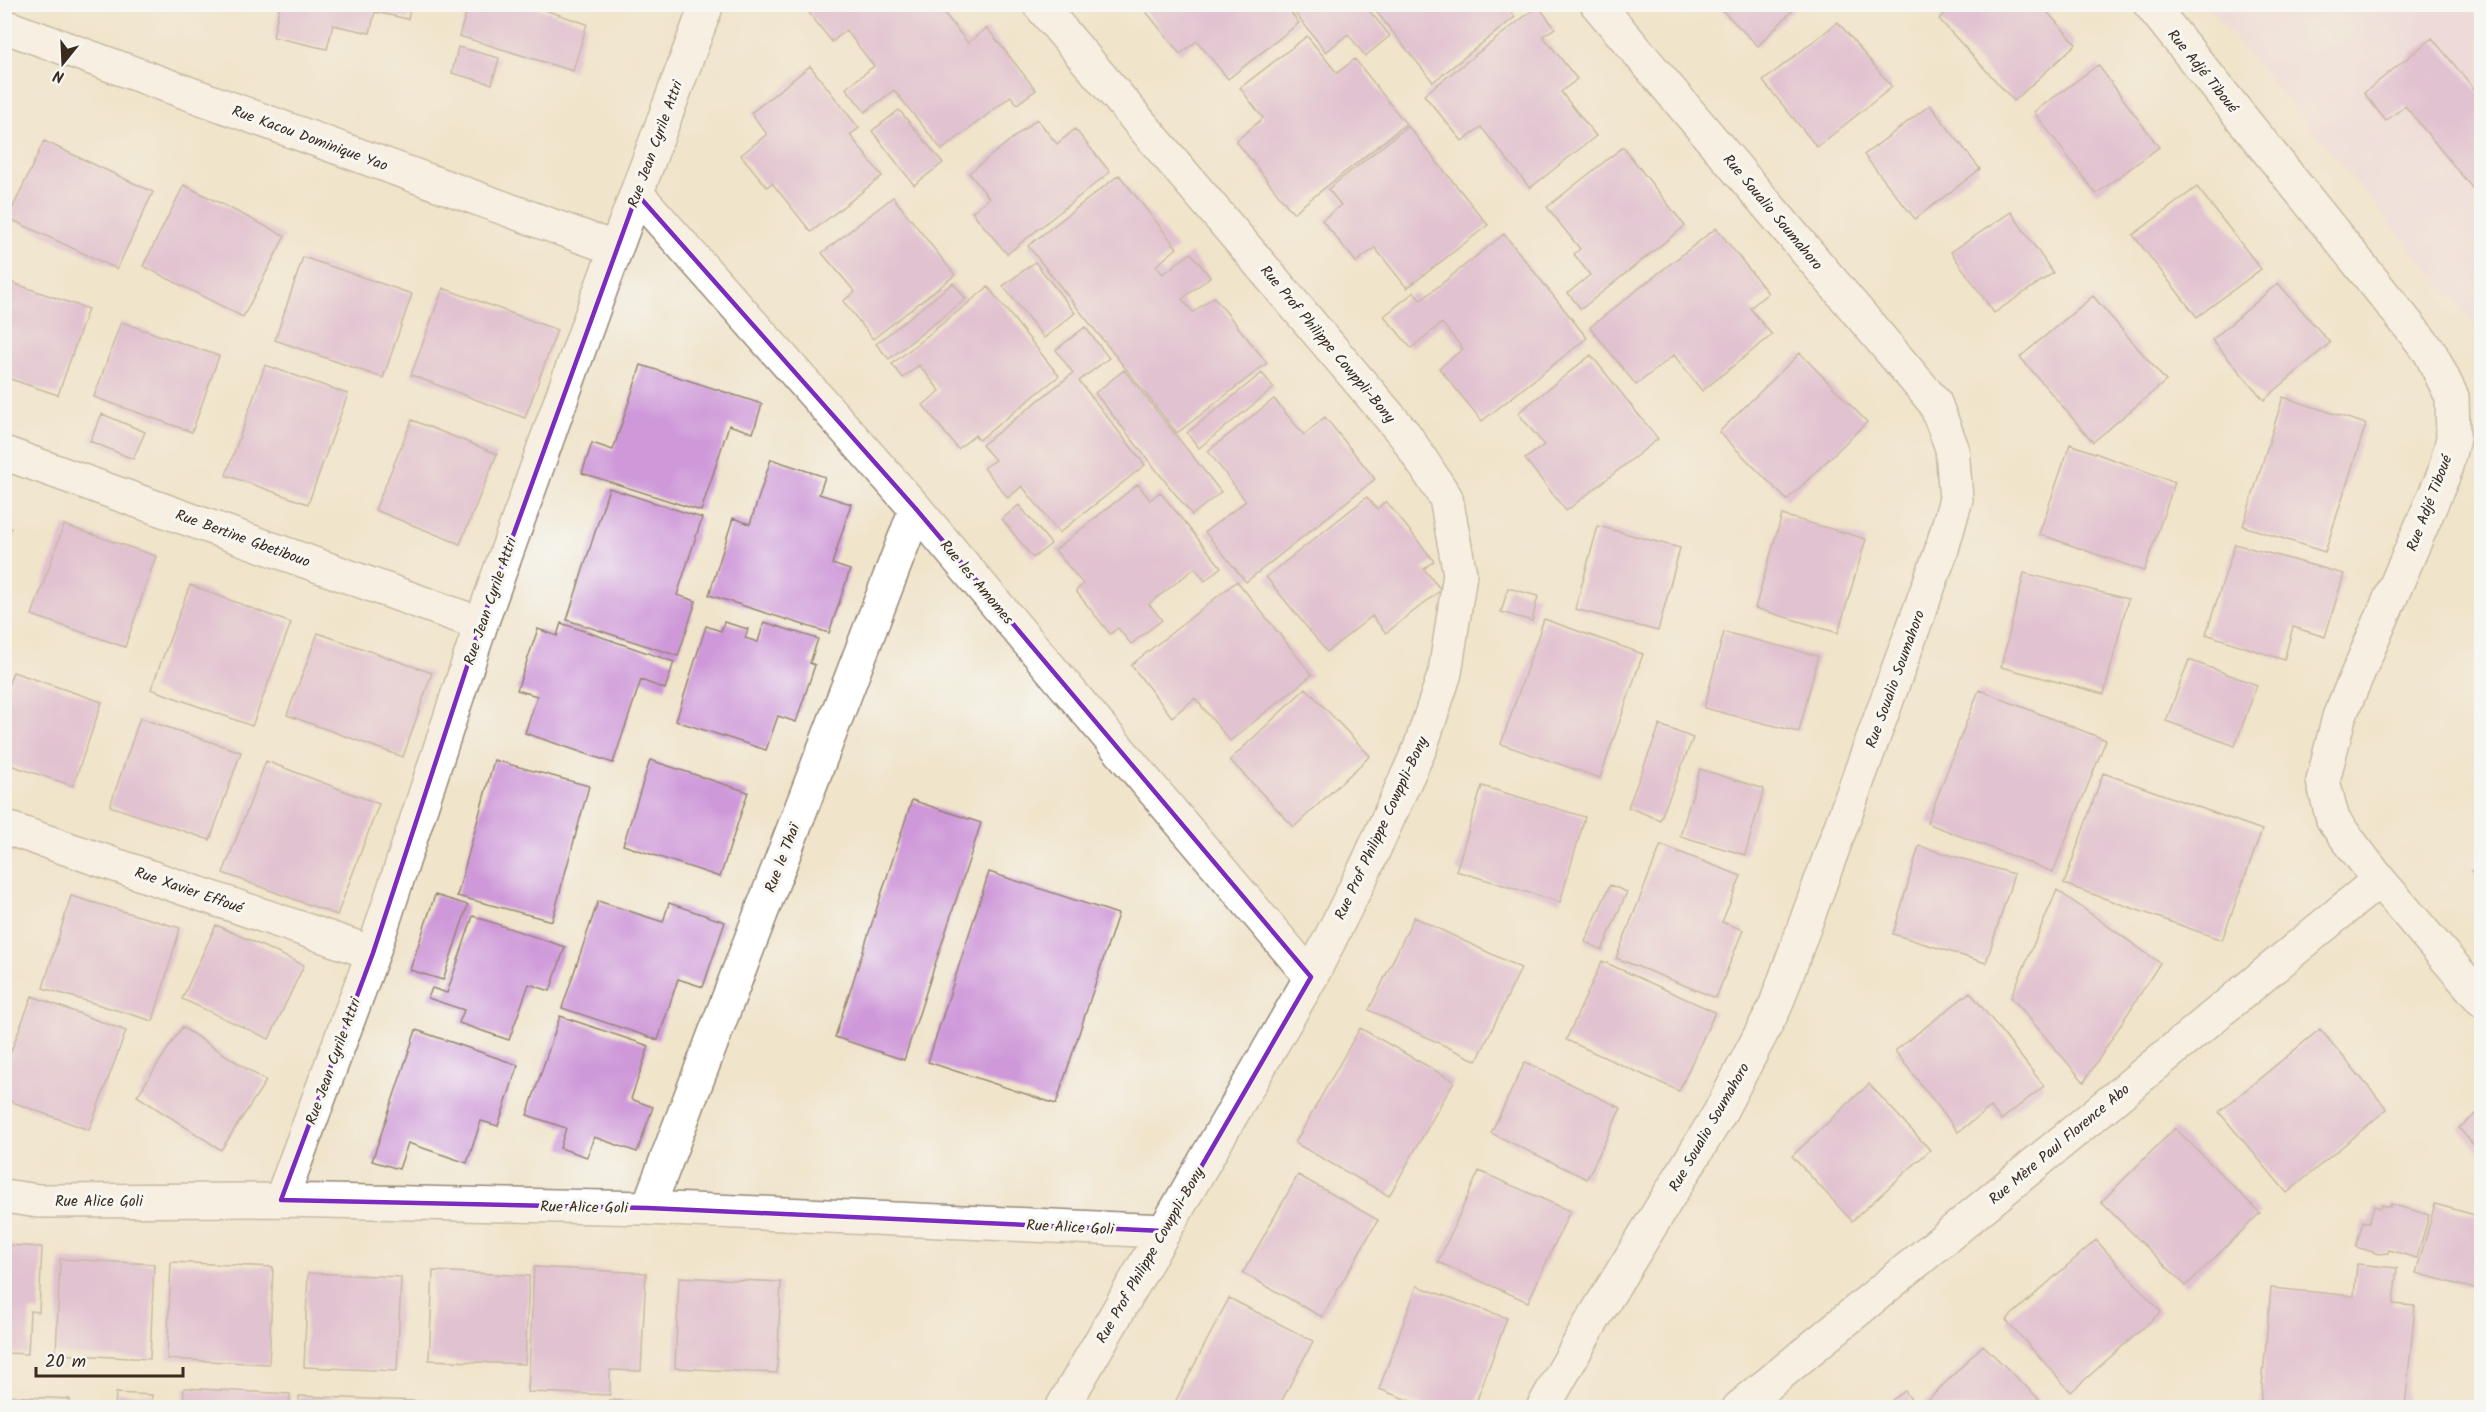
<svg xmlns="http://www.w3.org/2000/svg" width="2486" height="1412" font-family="Kalam,sans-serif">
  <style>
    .built { fill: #ecd1eb }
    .building { fill: #cf99d9 }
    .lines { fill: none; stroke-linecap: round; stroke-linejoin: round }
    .street-casing { stroke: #968774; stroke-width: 36 }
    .street { stroke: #fff; stroke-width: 33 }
    .marked { fill: none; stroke: #7b2cbf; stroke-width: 4.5; stroke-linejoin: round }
    .labels { text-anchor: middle; stroke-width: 6; stroke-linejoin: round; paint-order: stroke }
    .street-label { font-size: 15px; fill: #3b2a1e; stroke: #f6f6f2 }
  </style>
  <rect width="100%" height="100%" fill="#f6f6f2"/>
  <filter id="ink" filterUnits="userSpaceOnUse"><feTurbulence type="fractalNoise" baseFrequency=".0167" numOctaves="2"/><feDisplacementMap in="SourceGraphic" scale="12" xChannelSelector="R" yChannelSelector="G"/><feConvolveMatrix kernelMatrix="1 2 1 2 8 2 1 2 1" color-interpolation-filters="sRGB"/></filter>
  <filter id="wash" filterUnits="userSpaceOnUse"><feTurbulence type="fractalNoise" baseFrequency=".008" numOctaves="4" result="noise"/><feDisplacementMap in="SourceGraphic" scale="24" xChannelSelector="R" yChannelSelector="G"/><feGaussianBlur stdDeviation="1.35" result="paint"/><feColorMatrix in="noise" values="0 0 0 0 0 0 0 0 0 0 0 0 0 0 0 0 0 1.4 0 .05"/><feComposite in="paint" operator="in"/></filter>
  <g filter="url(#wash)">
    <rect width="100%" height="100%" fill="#f0e4cb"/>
    <path class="built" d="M 2207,5 L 2481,5 L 2481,332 L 2291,104 Z"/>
    <g id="blocks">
      <path class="building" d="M 183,4 L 204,4 L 203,11 Z
        M 280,4 L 411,4 L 408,19 L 375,12 L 370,33 L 333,25 L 327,49 L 273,37 Z
        M 469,4 L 526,4 L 587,24 L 573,71 L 459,36 Z
        M 802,4 L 937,4 L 968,43 L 987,28 L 1036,90 L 1017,104 L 1011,96 L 942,150 L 894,90 L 865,112 L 846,88 L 874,66 L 846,30 L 832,42 Z
        M 1140,4 L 1284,4 L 1299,23 L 1228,79 L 1197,41 L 1180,54 Z
        M 1288,4 L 1364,4 L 1390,36 L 1365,56 L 1348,34 L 1326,52 Z
        M 1370,4 L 1505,4 L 1515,17 L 1433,82 Z
        M 1716,4 L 1799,4 L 1758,46 Z
        M 1954,4 L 2040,4 L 2076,44 L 2014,101 L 1939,19 Z
        M 1538,6 L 1555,28 L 1543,36 L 1577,79 L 1561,92 L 1596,136 L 1530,188 L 1481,127 L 1462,141 L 1424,95 Z
        M 1838,22 L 1892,87 L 1817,147 L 1763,81 Z
        M 1307,36 L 1337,73 L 1355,59 L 1406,124 L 1293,213 L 1236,141 L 1263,118 L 1240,88 Z
        M 2432,38 L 2482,98 L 2482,200 L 2405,106 L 2386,121 L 2364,93 Z
        M 458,47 L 499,58 L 492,84 L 452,73 Z
        M 2098,65 L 2159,147 L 2096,194 L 2034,112 Z
        M 810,66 L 859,128 L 850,135 L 882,176 L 811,232 L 772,183 L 767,187 L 741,155 L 767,134 L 751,113 Z
        M 1930,105 L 1980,169 L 1915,219 L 1864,155 Z
        M 899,110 L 943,163 L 914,185 L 872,131 Z
        M 1037,119 L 1057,144 L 1075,129 L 1110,172 L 1007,254 L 972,212 L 989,198 L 969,173 Z
        M 1408,126 L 1488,225 L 1407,288 L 1375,248 L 1356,262 L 1322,220 L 1341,205 L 1328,189 Z
        M 44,141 L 153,192 L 117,269 L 8,218 Z
        M 1623,147 L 1685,226 L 1581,309 L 1568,293 L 1590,275 L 1574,254 L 1580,249 L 1547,207 Z
        M 1119,175 L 1177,248 L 1156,266 L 1163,274 L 1191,253 L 1210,277 L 1182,299 L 1193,312 L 1214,297 L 1267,363 L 1177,433 L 1028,246 Z
        M 184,185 L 285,236 L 243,317 L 143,266 Z
        M 2197,187 L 2261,269 L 2197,317 L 2133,235 Z
        M 893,197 L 955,275 L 873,339 L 843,301 L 855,292 L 822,253 Z
        M 2011,212 L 2053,273 L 1994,313 L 1951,252 Z
        M 1716,228 L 1768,293 L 1750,308 L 1772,335 L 1702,391 L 1674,355 L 1636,385 L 1590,327 Z
        M 1504,234 L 1587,338 L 1482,421 L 1439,368 L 1463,349 L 1442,323 L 1411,348 L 1384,316 L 1414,292 L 1421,300 Z
        M 303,257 L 412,294 L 383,378 L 275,340 Z
        M 1035,262 L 1075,313 L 1044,338 L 1003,286 Z
        M 4,280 L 88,309 L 58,395 L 4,377 Z
        M 953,283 L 966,299 L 889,359 L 876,344 Z
        M 2278,283 L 2330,343 L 2264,400 L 2212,340 Z
        M 988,287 L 1059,376 L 979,440 L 975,435 L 958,449 L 923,405 L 940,391 L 919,365 L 903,378 L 892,364 Z
        M 443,288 L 557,330 L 525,418 L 411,375 Z
        M 2093,296 L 2166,381 L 2093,442 L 2020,357 Z
        M 121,322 L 219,356 L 192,432 L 94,397 Z
        M 1085,327 L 1109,358 L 1079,381 L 1145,465 L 1059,533 L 1022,486 L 1008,498 L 984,468 L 995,460 L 982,445 L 1073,373 L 1056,350 Z
        M 1800,353 L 1867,422 L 1787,500 L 1719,432 Z
        M 1591,355 L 1658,439 L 1566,511 L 1525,459 L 1544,445 L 1518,413 Z
        M 265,365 L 348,394 L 308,504 L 226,475 Z
        M 641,365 L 762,404 L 753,433 L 729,425 L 701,511 L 582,473 L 592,443 L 613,450 Z
        M 1124,370 L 1221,492 L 1192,515 L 1095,393 Z
        M 1262,373 L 1274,388 L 1199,448 L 1187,433 Z
        M 2283,397 L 2366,424 L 2325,552 L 2243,526 Z
        M 1274,399 L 1304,435 L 1325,417 L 1375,479 L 1246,582 L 1205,532 L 1246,501 L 1208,451 Z
        M 102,414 L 145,432 L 133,459 L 90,441 Z
        M 412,420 L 497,454 L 460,544 L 375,510 Z
        M 2070,444 L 2175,482 L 2144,571 L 2039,534 Z
        M 771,459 L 825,477 L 819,494 L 851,504 L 832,564 L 850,570 L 829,633 L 709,595 L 733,518 L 750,524 Z
        M 1138,484 L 1150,500 L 1160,492 L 1221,567 L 1205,581 L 1195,568 L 1149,604 L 1162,620 L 1131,644 L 1118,628 L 1110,634 L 1076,591 L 1083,584 L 1055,550 Z
        M 609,488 L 702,518 L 677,595 L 696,601 L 678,656 L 567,620 Z
        M 1367,497 L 1377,509 L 1386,501 L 1434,561 L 1424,569 L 1441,590 L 1386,633 L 1372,616 L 1327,652 L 1266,577 Z
        M 1019,505 L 1051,544 L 1033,558 L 1002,519 Z
        M 1782,515 L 1866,539 L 1838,633 L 1755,608 Z
        M 64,525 L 156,556 L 125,647 L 32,615 Z
        M 4,526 L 11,528 L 5,547 L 4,547 Z
        M 1598,526 L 1680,548 L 1658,631 L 1575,609 Z
        M 2235,544 L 2344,574 L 2325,637 L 2293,627 L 2284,660 L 2206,634 Z
        M 2024,573 L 2128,599 L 2104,694 L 2001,667 Z
        M 1237,581 L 1312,675 L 1230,741 L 1195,698 L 1172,717 L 1131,665 Z
        M 190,585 L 291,623 L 252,726 L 151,689 Z
        M 1508,588 L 1538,596 L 1532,621 L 1501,612 Z
        M 1544,619 L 1643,654 L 1600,778 L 1501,744 Z
        M 724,622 L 748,629 L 745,638 L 758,642 L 764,622 L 818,639 L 810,663 L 815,665 L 796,722 L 778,716 L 766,750 L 676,721 L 706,626 L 721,631 Z
        M 561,623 L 674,662 L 665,689 L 641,680 L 613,763 L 525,733 L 537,696 L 517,690 L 538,629 L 557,636 Z
        M 1724,632 L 1818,656 L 1799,732 L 1704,708 Z
        M 318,633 L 432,673 L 403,757 L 287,715 Z
        M 2189,660 L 2257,685 L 2235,746 L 2166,721 Z
        M 13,672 L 102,702 L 73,786 L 4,763 L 4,697 Z
        M 1306,688 L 1370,756 L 1294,827 L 1230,760 Z
        M 1979,690 L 2106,740 L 2053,872 L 1927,823 Z
        M 140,718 L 241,752 L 210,840 L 110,806 Z
        M 1660,725 L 1693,738 L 1660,820 L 1628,807 Z
        M 494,760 L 589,786 L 552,921 L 457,896 Z
        M 650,760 L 748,792 L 720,877 L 623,845 Z
        M 266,761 L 379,804 L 337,915 L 223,873 Z
        M 1700,769 L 1764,789 L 1745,855 L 1680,836 Z
        M 2103,773 L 2262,830 L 2222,940 L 2064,884 Z
        M 1482,786 L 1585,817 L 1560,902 L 1456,871 Z
        M 912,800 L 981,823 L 904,1060 L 835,1037 Z
        M 1661,845 L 1741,876 L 1722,922 L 1743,930 L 1716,998 L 1616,958 Z
        M 1919,846 L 2014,874 L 1986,963 L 1893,934 Z
        M 2482,862 L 2482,881 L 2472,871 Z
        M 989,872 L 1118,914 L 1056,1104 L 928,1062 Z
        M 1610,885 L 1627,892 L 1602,950 L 1585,942 Z
        M 2057,890 L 2160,963 L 2084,1082 L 2011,997 Z
        M 435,895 L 468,905 L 443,980 L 410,970 Z
        M 71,896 L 180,928 L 153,1021 L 43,988 Z
        M 598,901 L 663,922 L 669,903 L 725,922 L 703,987 L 678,979 L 658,1040 L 562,1008 Z
        M 473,916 L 565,947 L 550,991 L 529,984 L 509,1040 L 459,1023 L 464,1010 L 428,998 L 432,988 L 447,993 Z
        M 1414,917 L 1521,968 L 1477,1061 L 1369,1010 Z
        M 216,925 L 304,965 L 269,1039 L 182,999 Z
        M 1602,961 L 1715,1012 L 1679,1091 L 1566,1040 Z
        M 1970,992 L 2044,1086 L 2001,1120 L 1991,1107 L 1958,1132 L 1895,1051 Z
        M 32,996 L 126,1031 L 89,1130 L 4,1099 L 4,1070 Z
        M 560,1016 L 649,1046 L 631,1099 L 653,1107 L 637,1152 L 594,1137 L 587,1157 L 560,1148 L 566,1128 L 527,1115 Z
        M 182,1027 L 266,1081 L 221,1150 L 137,1096 Z
        M 1360,1028 L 1454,1081 L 1389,1196 L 1295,1143 Z
        M 2320,1029 L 2387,1109 L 2287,1193 L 2219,1112 Z
        M 416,1030 L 518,1065 L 498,1126 L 481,1121 L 467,1163 L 408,1143 L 399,1169 L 372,1161 Z
        M 1525,1062 L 1621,1108 L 1587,1179 L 1491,1133 Z
        M 1869,1084 L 1930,1150 L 1852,1221 L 1792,1156 Z
        M 2482,1109 L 2482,1155 L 2459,1128 Z
        M 2175,1128 L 2260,1213 L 2186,1286 L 2101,1202 Z
        M 1479,1171 L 1570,1211 L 1528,1302 L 1438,1262 Z
        M 1298,1175 L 1378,1220 L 1322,1317 L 1243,1273 Z
        M 2391,1204 L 2429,1215 L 2417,1258 L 2389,1250 L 2388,1253 L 2380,1254 L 2356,1247 L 2363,1221 L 2369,1223 L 2374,1206 L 2381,1208 L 2382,1205 L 2390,1207 Z
        M 2435,1204 L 2482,1217 L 2482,1291 L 2416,1273 Z
        M 2096,1240 L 2161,1312 L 2071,1392 L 2006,1320 Z
        M 4,1245 L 42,1247 L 39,1312 L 30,1311 L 28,1354 L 4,1353 Z
        M 60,1259 L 154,1264 L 150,1359 L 56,1354 Z
        M 171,1262 L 273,1267 L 269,1364 L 167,1359 Z
        M 2357,1264 L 2397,1268 L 2393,1304 L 2415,1306 L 2405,1408 L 2260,1408 L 2271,1288 L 2354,1296 Z
        M 534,1267 L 646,1273 L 641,1371 L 610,1370 L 610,1395 L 528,1392 Z
        M 433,1271 L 529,1276 L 525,1364 L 429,1360 Z
        M 308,1273 L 401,1277 L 397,1371 L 304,1367 Z
        M 679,1277 L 781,1282 L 777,1373 L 675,1368 Z
        M 1417,1286 L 1507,1318 L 1474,1408 L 1429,1408 L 1379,1389 Z
        M 1229,1298 L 1313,1341 L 1278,1408 L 1172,1408 Z
        M 1983,1345 L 2041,1401 L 2034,1408 L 1930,1408 L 1925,1403 Z
        M 184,1388 L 290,1394 L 290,1408 L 183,1408 Z
        M 1905,1391 L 1917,1408 L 1881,1408 Z
        M 116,1393 L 152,1395 L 151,1408 L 115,1408 Z
        M 4,1396 L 70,1399 L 70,1408 L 4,1408 Z
        M 299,1396 L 438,1402 L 437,1408 L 299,1408 Z
        M 609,1400 L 662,1403 L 661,1408 L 609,1408 Z"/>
    </g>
  </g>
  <g filter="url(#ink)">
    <use href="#blocks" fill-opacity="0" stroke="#968774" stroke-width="1.5"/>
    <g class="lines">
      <g class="street-casing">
        <path id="street" d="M 1039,4 L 1405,435 L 1446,498 L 1460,574 L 1445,673 L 1420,748 L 1365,869 L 1311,977 L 1062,1408
          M 2150,4 L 2430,352 L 2452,397 L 2453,438 L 2444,474 L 2339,717 L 2323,781 L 2333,820 L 2379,880 L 2482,1000
          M 4,26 L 616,249
          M 637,194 L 916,509 L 1311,977
          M 4,453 L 481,624
          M 4,827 L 373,953
          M 4,1196 L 38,1201 L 281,1200 L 648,1208 L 1164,1231
          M 281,1200 L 373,953 L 481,624 L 596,302 L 707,4
          M 648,1208 L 916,509
          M 1543,1408 L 1589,1326 L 1719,1114 L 1775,1007 L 1941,552 L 1956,499 L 1952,448 L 1935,403 L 1597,4
          M 1739,1408 L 2379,880"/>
      </g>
      <use href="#street" class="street"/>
    </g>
  </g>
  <path d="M0 0H2486V1412H0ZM 637,194 L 916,509 L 1311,977 L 1164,1231 L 648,1208 L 281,1200 L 373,953 L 481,624 Z" fill="#f0e4cb" fill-opacity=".55" fill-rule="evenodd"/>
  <path class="marked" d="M 637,194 L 916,509 L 1311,977 L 1164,1231 L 648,1208 L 281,1200 L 373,953 L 481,624 Z"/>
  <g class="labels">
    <g class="street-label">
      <text transform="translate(2203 71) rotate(51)" y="5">Rue Adjé Tiboué</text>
      <text transform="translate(310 138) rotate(20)" y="5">Rue Kacou Dominique Yao</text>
      <text transform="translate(655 144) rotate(-70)" y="5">Rue Jean Cyrile Attri</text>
      <text transform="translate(1773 212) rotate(50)" y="5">Rue Soualio Soumahoro</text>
      <text transform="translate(1328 344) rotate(50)" y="5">Rue Prof Philippe Cowppli-Bony</text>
      <text transform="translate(2429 503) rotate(-69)" y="5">Rue Adjé Tiboué</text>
      <text transform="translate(243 538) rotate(20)" y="5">Rue Bertine Gbetibouo</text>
      <text transform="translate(977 582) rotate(50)" y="5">Rue les Amomes</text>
      <text transform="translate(490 601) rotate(-71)" y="5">Rue Jean Cyrile Attri</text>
      <text transform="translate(1895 679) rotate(-70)" y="5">Rue Soualio Soumahoro</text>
      <text transform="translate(1381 828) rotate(-65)" y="5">Rue Prof Philippe Cowppli-Bony</text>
      <text transform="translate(782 858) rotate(-69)" y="5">Rue le Thaï</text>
      <text transform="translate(189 890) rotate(19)" y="5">Rue Xavier Effoué</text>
      <text transform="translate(333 1061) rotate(-70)" y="5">Rue Jean Cyrile Attri</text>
      <text transform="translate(1709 1127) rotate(-60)" y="5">Rue Soualio Soumahoro</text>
      <text transform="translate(2059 1144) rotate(-40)" y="5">Rue Mère Paul Florence Abo</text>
      <text x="99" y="1206">Rue Alice Goli</text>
      <text transform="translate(584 1207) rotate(1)" y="5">Rue Alice Goli</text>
      <text transform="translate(1070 1227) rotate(3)" y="5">Rue Alice Goli</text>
      <text transform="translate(1150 1255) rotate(-60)" y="5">Rue Prof Philippe Cowppli-Bony</text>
    </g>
  </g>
  <rect width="2486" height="1412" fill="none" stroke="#f6f6f2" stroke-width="24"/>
  <g transform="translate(63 63) rotate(198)" stroke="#f6f6f2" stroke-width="4.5" paint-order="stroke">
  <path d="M0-4.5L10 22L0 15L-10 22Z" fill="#3b2a1e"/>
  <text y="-9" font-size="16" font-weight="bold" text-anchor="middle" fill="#3b2a1e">N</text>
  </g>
  <path d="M36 1367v9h147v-9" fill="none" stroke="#3b2a1e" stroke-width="3"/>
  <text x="45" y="1367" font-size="18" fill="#3b2a1e" stroke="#f6f6f2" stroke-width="4.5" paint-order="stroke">20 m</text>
</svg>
